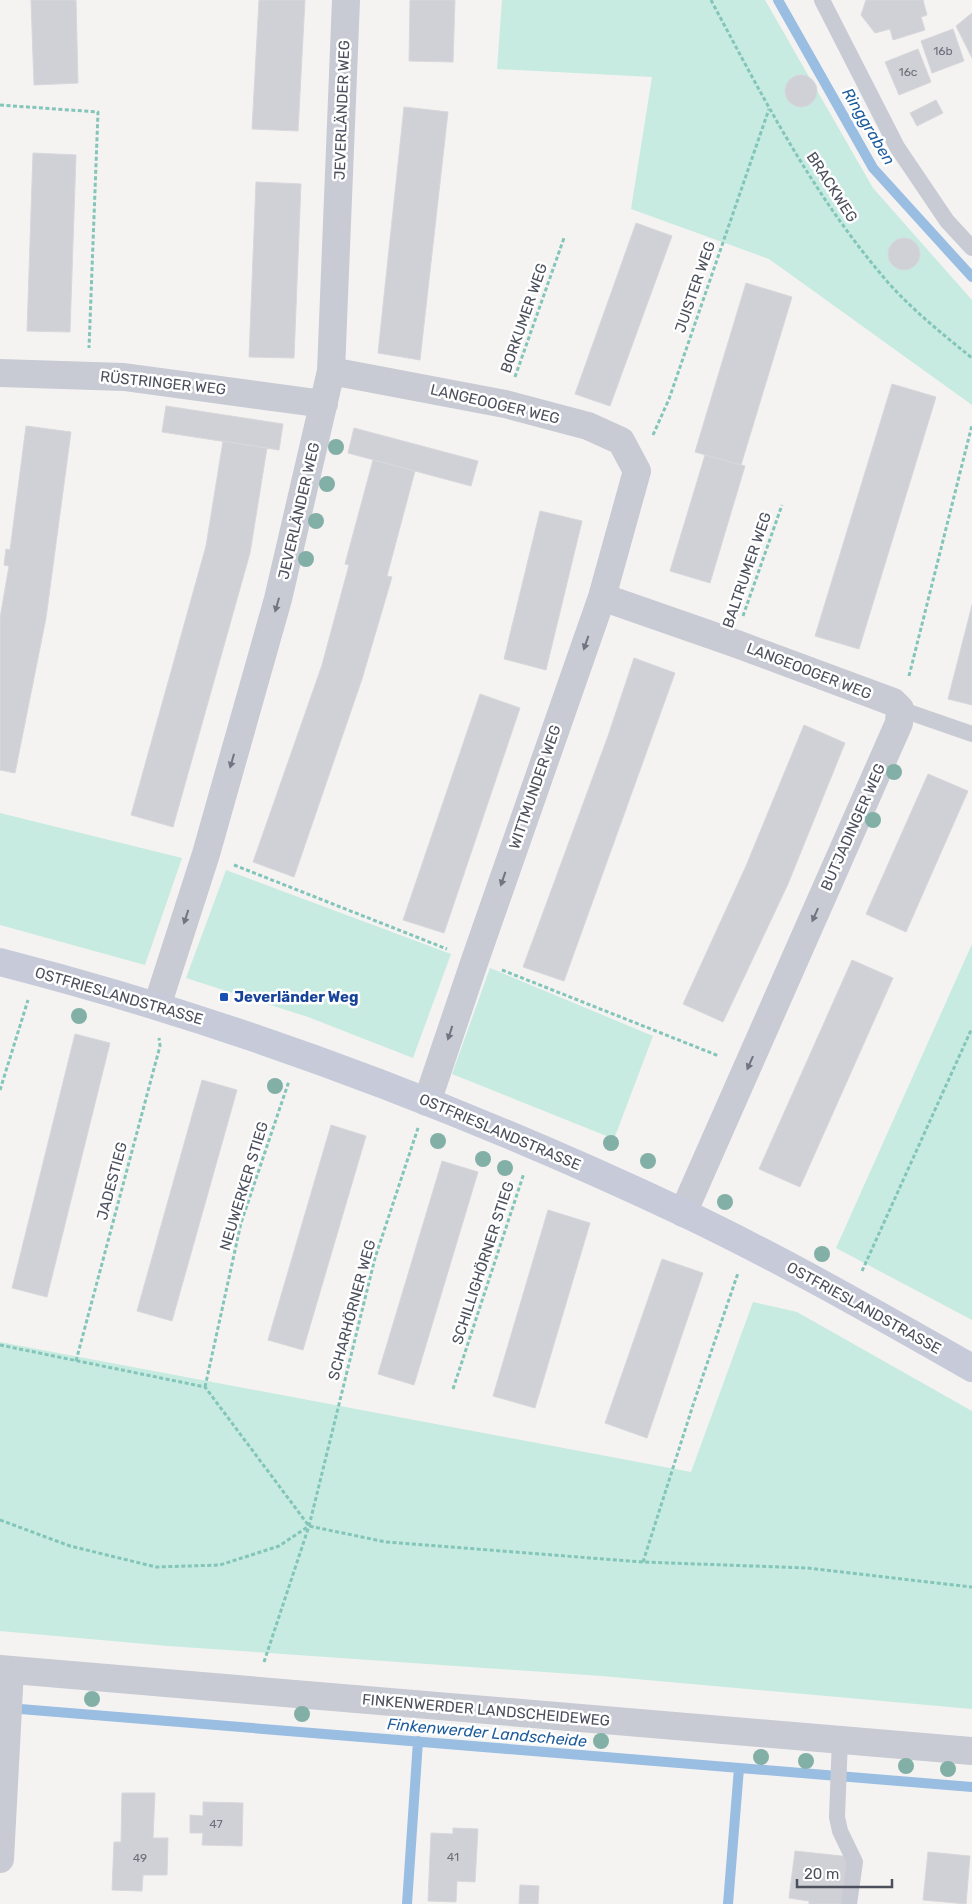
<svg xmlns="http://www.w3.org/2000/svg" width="972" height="1904" font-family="Rubik,sans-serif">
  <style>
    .green { fill: #c7ebe0 }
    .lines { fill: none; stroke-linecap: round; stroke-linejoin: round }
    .stream { stroke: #9abde2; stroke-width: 10 }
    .building { fill: #d0d1d6; stroke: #d7d7dc }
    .path { stroke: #83c5b9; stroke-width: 3; stroke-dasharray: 4 2.5; stroke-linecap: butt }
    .lane { stroke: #c8cad4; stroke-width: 16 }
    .street { stroke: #c8cad4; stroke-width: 28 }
    .secondary { stroke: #c7cad8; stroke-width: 28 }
    .tree { fill: #82afa6 }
    .oneway { fill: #717581 }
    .transit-dot { fill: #1a4fb4; stroke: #fff; stroke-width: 2 }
    .labels { text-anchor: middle; stroke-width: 5; stroke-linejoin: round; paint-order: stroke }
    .number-label { font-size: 12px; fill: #6d707b }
    .street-label { font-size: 15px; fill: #4c505d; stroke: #fff }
    .transit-label { font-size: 15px; font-weight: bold; fill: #164399; stroke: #fff; text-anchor: start }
    .water-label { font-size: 16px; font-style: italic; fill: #1f5d9d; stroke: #fff }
  </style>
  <rect width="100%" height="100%" fill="#f4f3f2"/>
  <path class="green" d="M 502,0 L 765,0 L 873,188 L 972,300 L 972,405 L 769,259 L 631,209 L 652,77 L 497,69 Z
    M 0,813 L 182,858 L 145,965 L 0,925 Z
    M 226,870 L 451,954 L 413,1058 L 308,1017 L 186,978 Z
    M 972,944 L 972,1320 L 836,1248 Z
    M 490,968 L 653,1036 L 614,1139 L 452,1074 Z
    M 753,1302 L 797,1312 L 972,1411 L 972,1709 L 602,1676 L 168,1646 L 0,1631 L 0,1342 L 691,1472 Z"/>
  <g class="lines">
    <path class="stream" d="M 778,0 L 873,168 L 972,277
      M 8,1708 L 972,1787
      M 407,1904 L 418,1741
      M 728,1904 L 739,1768"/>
  </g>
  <path class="building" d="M 31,0 L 76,0 L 78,83 L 34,85 Z
    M 259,0 L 305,0 L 298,131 L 252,129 Z
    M 410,0 L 455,0 L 453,62 L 409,61 Z
    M 866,0 L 923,0 L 927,15 L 921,17 L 925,30 L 893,40 L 890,29 L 875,33 L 861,15 Z
    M 972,13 L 972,58 L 956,26 Z
    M 953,29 L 964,61 L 932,73 L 921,41 Z
    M 918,49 L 931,82 L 899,95 L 885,62 Z
    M785 91a16 16 0 1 1 32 0a16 16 0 1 1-32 0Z
    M 936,100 L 943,113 L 917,126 L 910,113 Z
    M 404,107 L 448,112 L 420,360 L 378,353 Z
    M 33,153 L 76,155 L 70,332 L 27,331 Z
    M 256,182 L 301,184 L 294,358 L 249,357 Z
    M 636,223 L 672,236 L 610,406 L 575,394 Z
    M888 254a16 16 0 1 1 32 0a16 16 0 1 1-32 0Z
    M 746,283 L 792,297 L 741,465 L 695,452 Z
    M 892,384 L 936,397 L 859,649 L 815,636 Z
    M 166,406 L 283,424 L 279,450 L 162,432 Z
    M 26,426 L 71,432 L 46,618 L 15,773 L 0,770 L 0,618 L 9,566 L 4,565 L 6,549 L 10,550 Z
    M 354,428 L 478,461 L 471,486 L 348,453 Z
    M 223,441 L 267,448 L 250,553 L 173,827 L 131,815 L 206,546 Z
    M 705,455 L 745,466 L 710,583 L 670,571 Z
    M 373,460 L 415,471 L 387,576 L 392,577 L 362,679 L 294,877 L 253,862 L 322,665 L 349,565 L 345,564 Z
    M 540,511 L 582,521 L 546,670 L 504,659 Z
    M 972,605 L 972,705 L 948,699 Z
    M 634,658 L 675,673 L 564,981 L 523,967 L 608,736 Z
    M 480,694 L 520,708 L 444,933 L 403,920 Z
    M 804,725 L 845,743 L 788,884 L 723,1022 L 683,1004 L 746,866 Z
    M 928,774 L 968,791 L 906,932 L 866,914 Z
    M 852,960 L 893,978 L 800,1187 L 759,1169 Z
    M 75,1034 L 110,1043 L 47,1297 L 12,1288 Z
    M 202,1080 L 237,1090 L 172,1321 L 137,1311 Z
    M 331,1125 L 366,1136 L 303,1350 L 268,1340 Z
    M 442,1161 L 478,1172 L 414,1385 L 378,1374 Z
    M 548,1210 L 590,1223 L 535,1408 L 493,1396 Z
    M 662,1259 L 703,1273 L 647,1438 L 605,1423 Z
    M 122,1793 L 155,1793 L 153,1838 L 168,1838 L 167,1875 L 143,1875 L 142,1891 L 112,1890 L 114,1842 L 121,1842 Z
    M 203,1802 L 243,1803 L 242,1846 L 202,1845 L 203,1833 L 190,1833 L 190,1815 L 203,1816 Z
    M 453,1828 L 478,1829 L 475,1882 L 457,1881 L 456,1902 L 428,1901 L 431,1833 L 453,1834 Z
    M 795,1851 L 851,1857 L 845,1904 L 809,1904 L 809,1901 L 789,1898 Z
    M 928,1852 L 970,1856 L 966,1904 L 923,1900 Z
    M 520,1885 L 539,1886 L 538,1904 L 519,1904 Z"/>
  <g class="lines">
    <path class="path" d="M 711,0 C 761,94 811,191 880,273 C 906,305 940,332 972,358
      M 0,105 L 98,112 L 89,348
      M 515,377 L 564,238
      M 653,435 L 669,399 L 769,109
      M 743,616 L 782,505
      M 909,676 L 972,425
      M 234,865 L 447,949
      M 502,970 L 719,1056
      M 0,1090 L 28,1000
      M 862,1271 L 972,1028
      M 0,1345 L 205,1387 L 309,1526 L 386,1542 L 643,1562 L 807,1568 L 972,1587
      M 76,1361 L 160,1046 L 159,1038
      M 205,1387 L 241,1223 L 289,1081
      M 453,1389 L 524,1173
      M 0,1520 L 70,1546 L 156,1567 L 220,1565 L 279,1546 L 309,1526
      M 643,1562 L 693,1405 L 738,1273
      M 264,1662 L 309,1526 L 375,1258 L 418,1128"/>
    <path class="lane" d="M 822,0 L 897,147 L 947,221 L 972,248
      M 900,709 L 972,734
      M 840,1739 L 837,1817 L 840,1831 L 855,1862 L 849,1904"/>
    <path class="street" d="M 331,371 L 505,404 L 588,426 L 621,441 L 637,471 L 602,597 L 475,960 L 427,1102
      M 0,373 L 124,377 L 324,404
      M 602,597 L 734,643 L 893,702 L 900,709 L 899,723 L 683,1213
      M 157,1006 L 206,854 L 278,599 L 331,371 L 346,0
      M 0,1669 L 972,1751
      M 0,1859 L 10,1670"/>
    <path class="secondary" d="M 0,962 C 235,1022 463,1109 682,1212 C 781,1259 877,1314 972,1368"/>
  </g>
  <g class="tree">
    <circle cx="336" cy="447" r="8"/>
    <circle cx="327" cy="484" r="8"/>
    <circle cx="316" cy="521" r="8"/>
    <circle cx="306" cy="559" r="8"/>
    <circle cx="894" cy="772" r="8"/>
    <circle cx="873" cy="820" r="8"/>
    <circle cx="79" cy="1016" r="8"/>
    <circle cx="275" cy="1086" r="8"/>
    <circle cx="438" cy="1141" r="8"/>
    <circle cx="611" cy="1143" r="8"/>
    <circle cx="483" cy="1159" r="8"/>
    <circle cx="648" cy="1161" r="8"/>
    <circle cx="505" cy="1168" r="8"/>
    <circle cx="725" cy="1202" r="8"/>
    <circle cx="822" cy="1254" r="8"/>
    <circle cx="92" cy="1699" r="8"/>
    <circle cx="302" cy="1714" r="8"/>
    <circle cx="601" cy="1741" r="8"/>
    <circle cx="761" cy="1757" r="8"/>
    <circle cx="806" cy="1761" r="8"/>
    <circle cx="906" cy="1766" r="8"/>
    <circle cx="948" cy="1769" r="8"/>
  </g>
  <defs><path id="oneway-solid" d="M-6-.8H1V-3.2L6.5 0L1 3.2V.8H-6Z" transform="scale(1.25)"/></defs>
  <g class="oneway">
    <use href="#oneway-solid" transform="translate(277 605) rotate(106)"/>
    <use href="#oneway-solid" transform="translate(586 643) rotate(109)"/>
    <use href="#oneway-solid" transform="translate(232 761) rotate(106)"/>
    <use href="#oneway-solid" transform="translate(503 879) rotate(109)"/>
    <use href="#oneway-solid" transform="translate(815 915) rotate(114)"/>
    <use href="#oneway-solid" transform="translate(186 917) rotate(108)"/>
    <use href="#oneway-solid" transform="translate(450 1033) rotate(108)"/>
    <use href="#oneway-solid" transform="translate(750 1063) rotate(114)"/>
  </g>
  <rect class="transit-dot" x="219" y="992" width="10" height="10" rx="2.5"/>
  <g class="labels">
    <g class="number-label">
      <text x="943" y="55">16b</text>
      <text x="908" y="76">16c</text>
      <text x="216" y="1828">47</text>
      <text x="453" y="1861">41</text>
      <text x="140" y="1862">49</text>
    </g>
    <g class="street-label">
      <text transform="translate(342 110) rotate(-88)" y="5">JEVERLÄNDER WEG</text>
      <text transform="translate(832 187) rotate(57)" y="5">BRACKWEG</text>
      <text transform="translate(695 287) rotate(-71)" y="5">JUISTER WEG</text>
      <text transform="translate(524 318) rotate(-71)" y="5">BORKUMER WEG</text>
      <text transform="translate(163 383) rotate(6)" y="5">RÜSTRINGER WEG</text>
      <text transform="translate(495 404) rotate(13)" y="5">LANGEOOGER WEG</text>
      <text transform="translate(299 511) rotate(-77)" y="5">JEVERLÄNDER WEG</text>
      <text transform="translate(747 570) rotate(-71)" y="5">BALTRUMER WEG</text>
      <text transform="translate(809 671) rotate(21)" y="5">LANGEOOGER WEG</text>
      <text transform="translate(535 787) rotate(-71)" y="5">WITTMUNDER WEG</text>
      <text transform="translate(853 827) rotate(-66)" y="5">BUTJADINGER WEG</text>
      <text transform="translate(119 996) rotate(16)" y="5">OSTFRIESLANDSTRASSE</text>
      <text transform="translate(500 1132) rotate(23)" y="5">OSTFRIESLANDSTRASSE</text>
      <text transform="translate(112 1181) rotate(-75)" y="5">JADESTIEG</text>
      <text transform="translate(244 1186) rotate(-73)" y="5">NEUWERKER STIEG</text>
      <text transform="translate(483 1263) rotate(-72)" y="5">SCHILLIGHÖRNER STIEG</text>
      <text transform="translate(864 1308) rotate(29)" y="5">OSTFRIESLANDSTRASSE</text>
      <text transform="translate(352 1310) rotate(-75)" y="5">SCHARHÖRNER WEG</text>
      <text transform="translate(486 1710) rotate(5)" y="5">FINKENWERDER LANDSCHEIDEWEG</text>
    </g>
    <g class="transit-label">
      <text x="234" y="1002">Jeverländer Weg</text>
    </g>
    <g class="water-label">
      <text transform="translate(869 126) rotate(59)" y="6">Ringgraben</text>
      <text transform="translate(487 1732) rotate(5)" y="6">Finkenwerder Landscheide</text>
    </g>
  </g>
  <path d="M797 1879v8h95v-8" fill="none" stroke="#4c505d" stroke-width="2.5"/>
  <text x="804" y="1879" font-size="15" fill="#4c505d" stroke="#ffffff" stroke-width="4" paint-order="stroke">20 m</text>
</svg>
